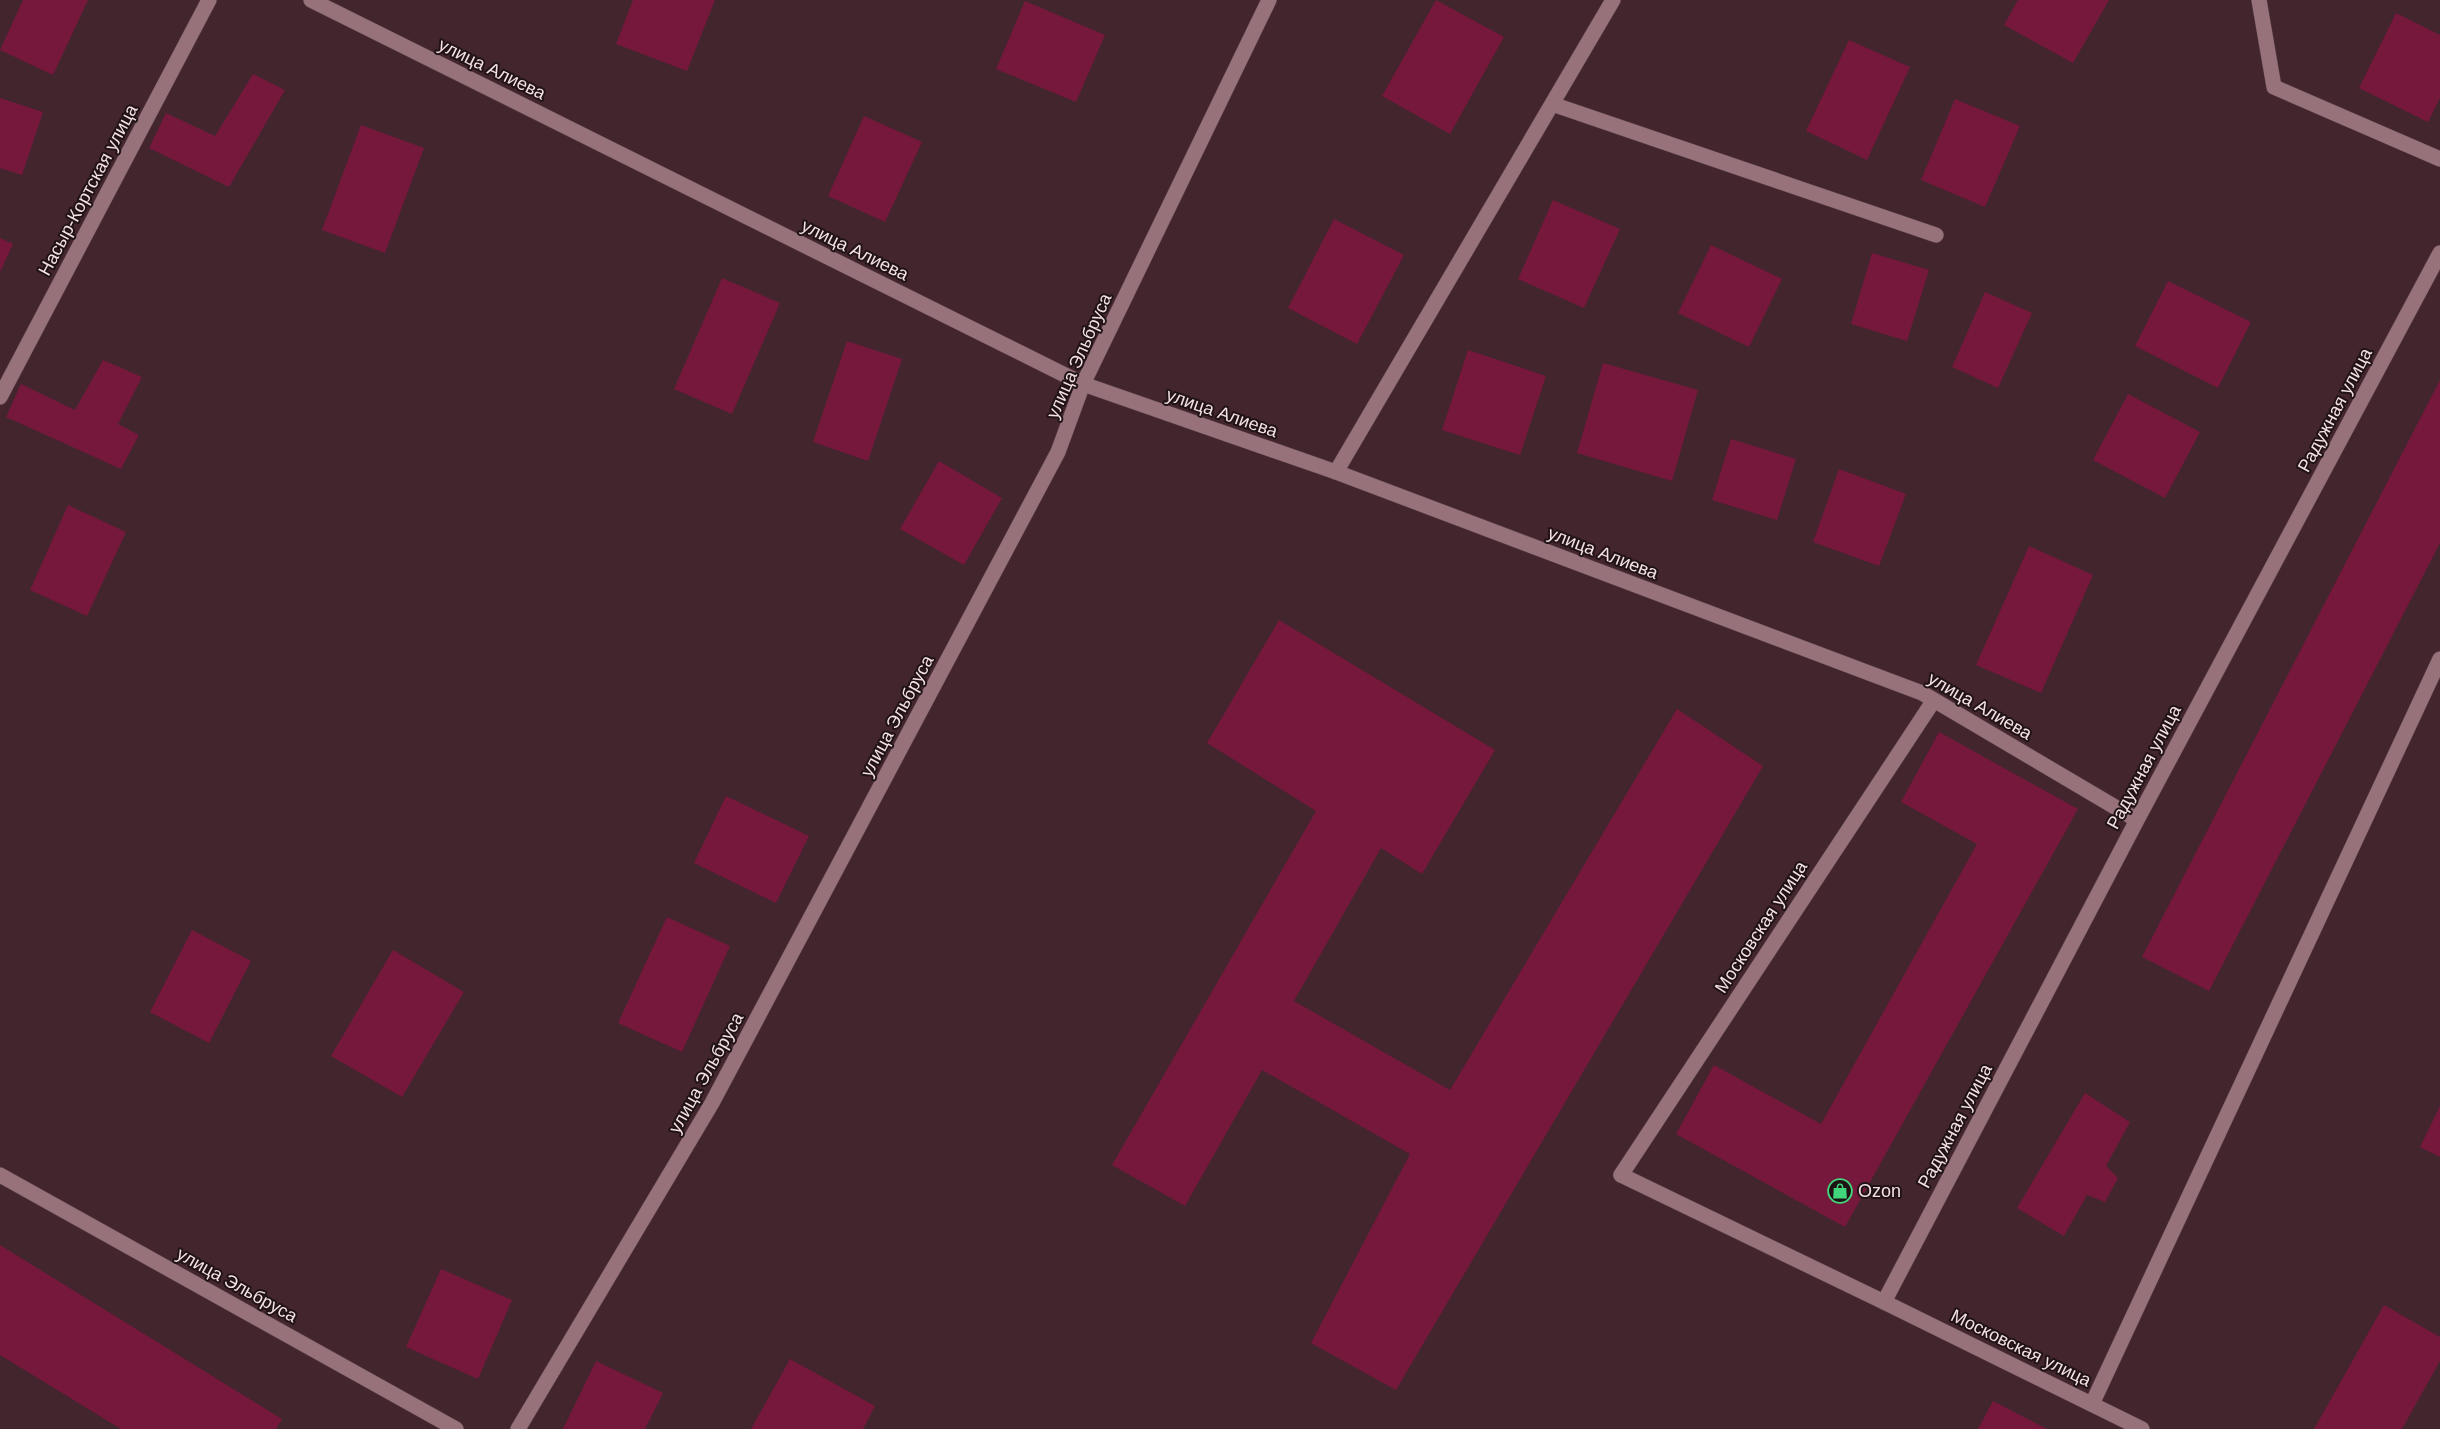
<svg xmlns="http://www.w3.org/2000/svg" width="2440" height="1429" font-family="Arial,sans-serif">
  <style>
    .building { fill: #75183c }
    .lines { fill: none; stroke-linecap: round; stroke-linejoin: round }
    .lane-casing { stroke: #5d444b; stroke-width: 16 }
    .street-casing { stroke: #5d444b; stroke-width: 16 }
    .secondary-casing { stroke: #5d444b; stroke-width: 16 }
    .lane { stroke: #97727b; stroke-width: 15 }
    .street { stroke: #97727b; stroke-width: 15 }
    .secondary { stroke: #97727b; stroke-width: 15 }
    .labels { text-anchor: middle; stroke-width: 4; stroke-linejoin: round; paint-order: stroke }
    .street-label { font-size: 18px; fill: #f5e0e5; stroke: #201316 }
    .poi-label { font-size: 18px; fill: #f5e0e5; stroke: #201316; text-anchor: start }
  </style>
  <rect width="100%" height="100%" fill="#43252d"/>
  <path class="building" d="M 23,0 L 88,0 L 53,75 L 0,50 Z
    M 633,0 L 715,0 L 687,71 L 616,44 Z
    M 1436,0 L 1504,37 L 1450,134 L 1382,96 Z
    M 2018,0 L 2109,0 L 2073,63 L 2004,25 Z
    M 1025,1 L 1105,35 L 1076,102 L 996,69 Z
    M 2396,13 L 2440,35 L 2440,98 L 2428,122 L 2359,88 Z
    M 1849,40 L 1910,67 L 1867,160 L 1806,131 Z
    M 253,74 L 285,90 L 229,187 L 149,148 L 166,113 L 215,136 Z
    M 0,98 L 43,112 L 22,175 L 0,168 Z
    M 1955,99 L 2020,126 L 1985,207 L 1921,180 Z
    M 864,116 L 922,142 L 885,222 L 828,196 Z
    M 361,125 L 424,148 L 385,253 L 322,230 Z
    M 1553,200 L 1620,229 L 1584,308 L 1518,279 Z
    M 1334,219 L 1404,255 L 1357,344 L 1288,308 Z
    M 0,238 L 13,244 L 0,272 Z
    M 1711,245 L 1782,279 L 1749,347 L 1678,313 Z
    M 1872,253 L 1929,270 L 1907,341 L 1851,324 Z
    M 722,278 L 780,303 L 732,414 L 674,389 Z
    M 2168,281 L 2251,322 L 2218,388 L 2135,346 Z
    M 1985,292 L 2032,313 L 1998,388 L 1952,367 Z
    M 847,341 L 902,359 L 868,461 L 813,442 Z
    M 1468,350 L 1546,376 L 1520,455 L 1442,430 Z
    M 103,360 L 142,377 L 118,424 L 139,435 L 121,469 L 6,417 L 21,384 L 75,410 Z
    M 1603,363 L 1698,390 L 1672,481 L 1577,453 Z
    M 2440,380 L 2440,543 L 2209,991 L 2142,957 Z
    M 2128,394 L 2200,432 L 2165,498 L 2093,460 Z
    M 1731,439 L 1796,459 L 1777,520 L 1712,500 Z
    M 939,461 L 1002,498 L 964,565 L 900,529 Z
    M 1839,469 L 1906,494 L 1879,566 L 1813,542 Z
    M 68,505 L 126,532 L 87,616 L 30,590 Z
    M 2029,546 L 2093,575 L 2041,693 L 1976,665 Z
    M 1279,620 L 1495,750 L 1422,874 L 1381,848 L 1294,1001 L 1450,1090 L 1677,709 L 1763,766 L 1396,1390 L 1311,1343 L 1410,1154 L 1262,1070 L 1185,1206 L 1112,1165 L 1316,811 L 1207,743 Z
    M 1939,732 L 2078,809 L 1845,1227 L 1676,1134 L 1714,1065 L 1821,1124 L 1977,844 L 1901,802 Z
    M 726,796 L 809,836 L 776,903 L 694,863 Z
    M 667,917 L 730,946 L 682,1052 L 618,1023 Z
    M 192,930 L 251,961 L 209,1043 L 150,1012 Z
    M 393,950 L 464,992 L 402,1097 L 331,1056 Z
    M 2085,1093 L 2130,1122 L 2106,1166 L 2118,1178 L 2105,1202 L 2087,1195 L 2064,1236 L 2017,1208 Z
    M 2440,1106 L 2440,1157 L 2420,1147 Z
    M 0,1245 L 282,1419 L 276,1429 L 121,1429 L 0,1355 Z
    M 441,1269 L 512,1300 L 478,1379 L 406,1347 Z
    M 2384,1305 L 2440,1337 L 2440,1361 L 2402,1429 L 2314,1429 Z
    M 790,1359 L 875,1406 L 863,1429 L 751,1429 Z
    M 596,1361 L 663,1393 L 645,1429 L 563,1429 Z
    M 1993,1401 L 2047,1429 L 1978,1429 Z"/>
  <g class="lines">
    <g class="lane-casing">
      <path id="lane" d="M 2259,0 L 2274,87 L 2440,159
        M 1552,104 L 1936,235
        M 1336,472 L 1613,0
        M 1621,1175 L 1884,1302
        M 2092,1404 L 2440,659"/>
    </g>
    <g class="street-casing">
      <path id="street" d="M 311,0 L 1083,384 L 1336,472 L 1922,693 L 2137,820
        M 0,1175 L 456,1429
        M 1621,1175 L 1934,700
        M 518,1429 L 712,1103 L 1058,452 L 1083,384 L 1269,0
        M 2142,1429 L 1884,1302 L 2137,820 L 2440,253"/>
    </g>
    <g class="secondary-casing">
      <path id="secondary" d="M 0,397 L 209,0"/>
    </g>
    <use href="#lane" class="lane"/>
    <use href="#street" class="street"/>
    <use href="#secondary" class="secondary"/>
  </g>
  <defs>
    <g id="shop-ring" transform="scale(1.25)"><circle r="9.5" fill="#201316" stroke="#41d77c" stroke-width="1.5"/><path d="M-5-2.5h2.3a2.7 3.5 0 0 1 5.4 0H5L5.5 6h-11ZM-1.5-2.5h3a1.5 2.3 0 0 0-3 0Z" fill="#41d77c"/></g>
  </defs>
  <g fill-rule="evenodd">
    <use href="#shop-ring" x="1840" y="1191"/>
  </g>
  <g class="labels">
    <g class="street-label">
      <text transform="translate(492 69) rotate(26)" y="6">улица Алиева</text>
      <text transform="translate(88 190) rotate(-62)" y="6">Насыр-Кортская улица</text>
      <text transform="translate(855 250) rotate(26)" y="6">улица Алиева</text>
      <text transform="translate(1079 356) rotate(-66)" y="6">улица Эльбруса</text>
      <text transform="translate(2335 410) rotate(-62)" y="6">Радужная улица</text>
      <text transform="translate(1222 413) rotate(19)" y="6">улица Алиева</text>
      <text transform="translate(1603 553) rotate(21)" y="6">улица Алиева</text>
      <text transform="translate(1980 706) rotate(30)" y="6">улица Алиева</text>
      <text transform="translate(897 716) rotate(-62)" y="6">улица Эльбруса</text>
      <text transform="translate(2144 767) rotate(-62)" y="6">Радужная улица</text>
      <text transform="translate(1761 927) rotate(-57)" y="6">Московская улица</text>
      <text transform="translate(706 1073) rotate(-61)" y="6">улица Эльбруса</text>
      <text transform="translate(1955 1126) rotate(-62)" y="6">Радужная улица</text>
      <text transform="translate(237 1285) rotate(29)" y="6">улица Эльбруса</text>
      <text transform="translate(2021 1348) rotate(26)" y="6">Московская улица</text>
    </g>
    <g class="poi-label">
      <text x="1858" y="1197">Ozon</text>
    </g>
  </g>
</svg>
